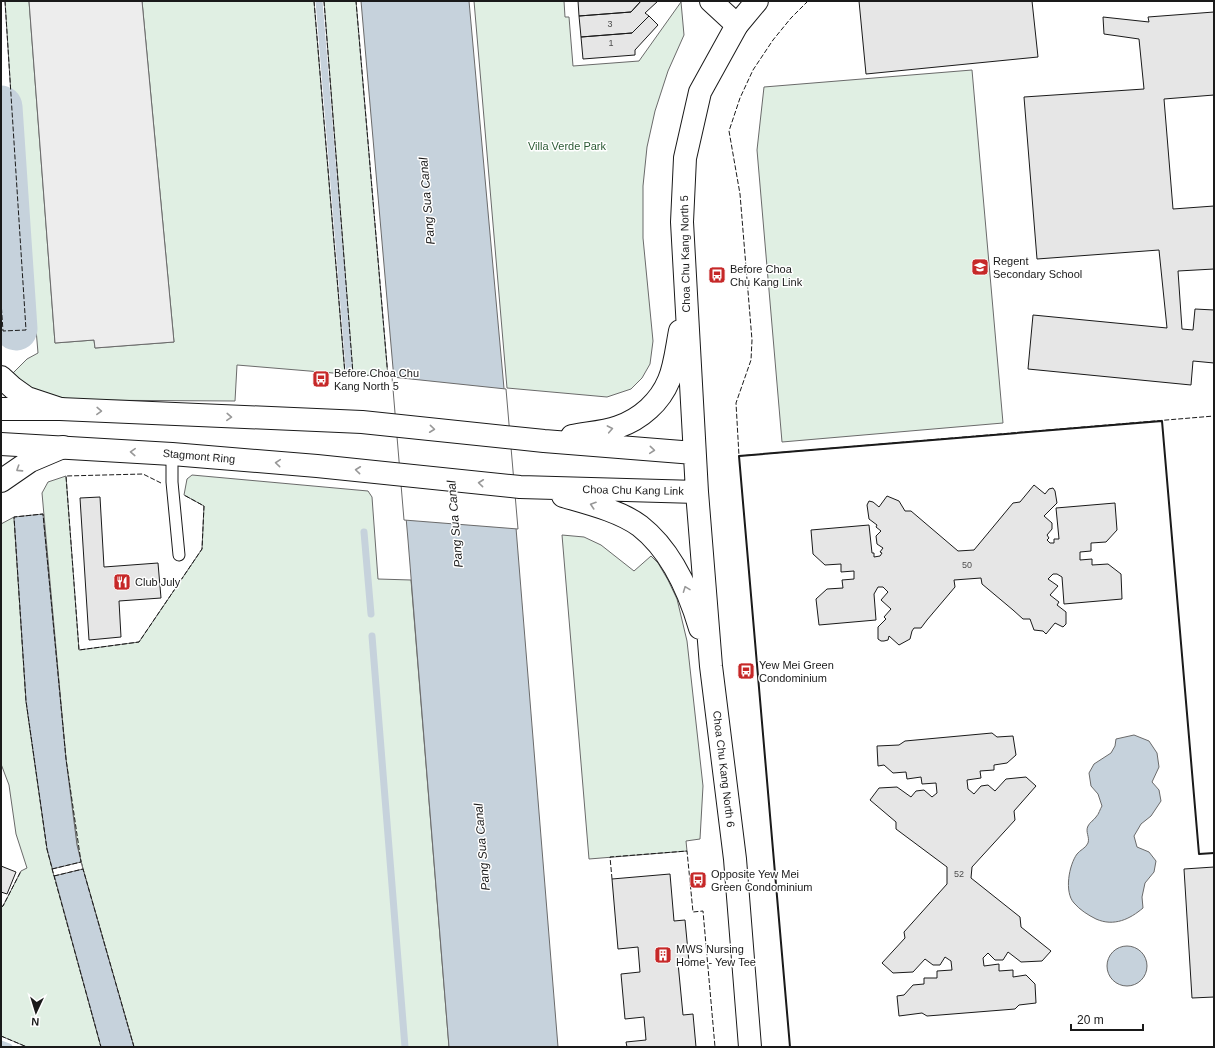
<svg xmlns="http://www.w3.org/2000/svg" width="1215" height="1048" font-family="Helvetica,sans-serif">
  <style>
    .green { fill: #e0efe3; stroke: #6a6a6a }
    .parking { fill: #ededed; stroke: #6a6a6a }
    .water { fill: #c6d2dc; stroke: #6a6a6a }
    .pier { fill: #fff; stroke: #6a6a6a }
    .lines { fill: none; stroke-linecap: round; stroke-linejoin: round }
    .stream { stroke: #c6d2dc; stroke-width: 7 }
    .river { stroke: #c6d2dc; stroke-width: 43 }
    .building { fill: #e6e6e6; stroke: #1a1a1a }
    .lane-casing { stroke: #1a1a1a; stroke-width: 13 }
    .street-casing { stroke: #1a1a1a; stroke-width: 24 }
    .secondary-casing { stroke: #1a1a1a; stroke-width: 24 }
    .primary-casing { stroke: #1a1a1a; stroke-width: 24 }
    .lane { stroke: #fff; stroke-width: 11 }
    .street { stroke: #fff; stroke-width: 22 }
    .secondary { stroke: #fff; stroke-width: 22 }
    .primary { stroke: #fff; stroke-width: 22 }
    .fence { stroke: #1a1a1a; stroke-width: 1; stroke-dasharray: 5 2; stroke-linecap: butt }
    .wall { stroke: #1a1a1a; stroke-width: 2 }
    .oneway { stroke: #989898 }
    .labels { text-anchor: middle; stroke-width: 3; stroke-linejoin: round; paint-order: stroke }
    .number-label { font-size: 9px; fill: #4d4d4d }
    .park-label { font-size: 11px; fill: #2b5a34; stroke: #fff }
    .street-label { font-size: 11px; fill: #1a1a1a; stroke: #fff }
    .poi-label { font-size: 11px; fill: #1a1a1a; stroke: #fff; text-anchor: start }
    .water-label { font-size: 12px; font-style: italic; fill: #1a1a1a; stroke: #fff }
  </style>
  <rect width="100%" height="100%" fill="#fff"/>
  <path class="green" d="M 5,1 L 29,1 L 55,343 L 94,340 L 95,348 L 174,342 L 142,1 L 314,1 L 345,374 L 237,365 L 235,401 L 65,400 L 26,386 L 11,375 L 27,359 L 38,353 L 36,329 L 26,330 Z
    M 324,1 L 356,1 L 388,377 L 353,374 Z
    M 474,1 L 564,1 L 565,17 L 569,17 L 573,66 L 639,61 L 681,2 L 684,35 L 668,71 L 655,111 L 647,147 L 643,186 L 643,238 L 653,341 L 650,364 L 642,378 L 631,389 L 607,397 L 507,388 Z
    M 972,70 L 1003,423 L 782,442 L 757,150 L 764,87 Z
    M 192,475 L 368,491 L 372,497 L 378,579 L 411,580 L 449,1047 L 134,1047 L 83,869 L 77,845 L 66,759 L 42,493 L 48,482 L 66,476 L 79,650 L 139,642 L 202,549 L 204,506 L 184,495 L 187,479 Z
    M 14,517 L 26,701 L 47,849 L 101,1047 L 27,1047 L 1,1036 L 1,907 L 3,906 L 21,871 L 27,868 L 16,834 L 9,785 L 1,764 L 1,524 Z
    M 562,535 L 584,537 L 601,545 L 634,571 L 651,556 L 658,563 L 668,580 L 677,599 L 687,641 L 703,786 L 700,839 L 686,841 L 687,851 L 589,859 Z"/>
  <path class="parking" d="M 29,1 L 142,1 L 174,342 L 95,348 L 94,340 L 55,343 Z"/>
  <path class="water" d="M 361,1 L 469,1 L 511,466 L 558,1047 L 449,1047 L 408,540 Z
    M 43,514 L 66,759 L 77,845 L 83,869 L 134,1047 L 101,1047 L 47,849 L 26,701 L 14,517 Z
    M 1134,735 L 1149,741 L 1157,753 L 1159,767 L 1152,782 L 1159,790 L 1161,801 L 1151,816 L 1141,824 L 1134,836 L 1137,847 L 1149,852 L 1156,861 L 1154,872 L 1145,883 L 1142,897 L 1143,908 C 1130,919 1114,927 1096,919 C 1088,915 1080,910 1074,903 C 1064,892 1069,865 1077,854 C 1080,850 1086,848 1088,843 C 1090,837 1085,832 1088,826 C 1090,822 1094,820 1096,817 C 1099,814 1100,809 1102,806 L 1098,794 L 1091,786 L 1089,773 L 1094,764 L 1111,753 L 1115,746 L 1116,739 Z
    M1107 966a20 20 0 1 1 40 0a20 20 0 1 1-40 0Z"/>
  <path class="pier" d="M 392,377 L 506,389 L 518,529 L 404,520 Z
    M 81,862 L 83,869 L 54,876 L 52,869 Z"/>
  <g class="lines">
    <path class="stream" d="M 319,1 L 349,367
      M 364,532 L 371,614
      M 372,636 L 405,1047
      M 1,1044 L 9,1047"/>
    <path class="river" d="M 1,107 L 16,329"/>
  </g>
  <path class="building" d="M 578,1 L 641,1 L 631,12 L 579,16 Z
    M 641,1 L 658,1 L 645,13 L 649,16 L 632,33 L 581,37 L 579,16 L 631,12 Z
    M 859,1 L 1032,1 L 1038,57 L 866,74 Z
    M 1214,12 L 1214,95 L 1164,99 L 1173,209 L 1214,206 L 1214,269 L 1178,271 L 1182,329 L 1193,330 L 1195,309 L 1214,310 L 1214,363 L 1193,361 L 1191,385 L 1028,369 L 1033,315 L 1167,328 L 1159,250 L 1037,259 L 1024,97 L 1144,89 L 1139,39 L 1104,34 L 1103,17 L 1149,22 L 1148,17 Z
    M 649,16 L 658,25 L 635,50 L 635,55 L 583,59 L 581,37 L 632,33 Z
    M 1034,485 L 1045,494 L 1049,489 L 1053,488 L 1055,491 L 1057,503 L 1044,516 L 1052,523 L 1052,529 L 1047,535 L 1049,538 L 1047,540 L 1050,543 L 1054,543 L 1054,539 L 1059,539 L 1056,508 L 1115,503 L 1117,530 L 1106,542 L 1091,543 L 1091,551 L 1080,552 L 1080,560 L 1092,559 L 1092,565 L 1108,564 L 1121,574 L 1122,599 L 1064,604 L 1062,577 L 1057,574 L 1053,574 L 1048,579 L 1058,586 L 1050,595 L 1059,602 L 1057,605 L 1066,612 L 1066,624 L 1063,627 L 1055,623 L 1046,634 L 1043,631 L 1034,630 L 1030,619 L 1023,619 L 1013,610 L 982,584 L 981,578 L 954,580 L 955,587 L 927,620 L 921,628 L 914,628 L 912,631 L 910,639 L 899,645 L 889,636 L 888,640 L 884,641 L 881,641 L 878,639 L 878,627 L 886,619 L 884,617 L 891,609 L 881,600 L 888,592 L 883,587 L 878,587 L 874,594 L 876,620 L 819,625 L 816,599 L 827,589 L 843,588 L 842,580 L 854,579 L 854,571 L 841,572 L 841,564 L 825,565 L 813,554 L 811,530 L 869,525 L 872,553 L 874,553 L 874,557 L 880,556 L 882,553 L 880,552 L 883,548 L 877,544 L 876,536 L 881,531 L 876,527 L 877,525 L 869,519 L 867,505 L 869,501 L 873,502 L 879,507 L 887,496 L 899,501 L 905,511 L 911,511 L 958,551 L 974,550 L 1013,503 L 1020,502 Z
    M 100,497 L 104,567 L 158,563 L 161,598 L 119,601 L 121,637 L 89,640 L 80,498 Z
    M 992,733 L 997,737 L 1013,736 L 1016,755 L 1007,763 L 994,765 L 994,770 L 980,771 L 981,778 L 967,780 L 968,789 L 974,794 L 981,786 L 988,785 L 995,791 L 1006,779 L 1026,777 L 1036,786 L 1014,811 L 1015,820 L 972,867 L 971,878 L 1020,917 L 1021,927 L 1051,951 L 1042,961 L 1021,962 L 1008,952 L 1003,960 L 995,960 L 988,953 L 983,958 L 984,966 L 999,964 L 999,971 L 1013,970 L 1013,977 L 1026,975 L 1035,984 L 1036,1003 L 1019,1005 L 1015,1009 L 940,1015 L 927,1016 L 922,1013 L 899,1016 L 897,996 L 904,995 L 913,985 L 924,984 L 924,978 L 937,978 L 937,971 L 952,970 L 951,961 L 945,957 L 940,965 L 933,965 L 925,959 L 913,972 L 893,973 L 882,963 L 905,938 L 904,932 L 947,884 L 947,867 L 896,829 L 896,822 L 870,800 L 879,788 L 897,787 L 911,797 L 916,791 L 924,790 L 932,797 L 937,793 L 936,783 L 922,784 L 921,777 L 907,779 L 906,772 L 893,773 L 884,765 L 878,766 L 877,746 L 899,745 L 905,741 Z
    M 1,866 L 16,872 L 7,894 L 1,892 Z
    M 1214,867 L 1214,997 L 1192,998 L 1184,869 Z
    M 670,874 L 674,921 L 685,920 L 689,962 L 678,963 L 683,1015 L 693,1014 L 696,1047 L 627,1047 L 626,1042 L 646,1040 L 644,1017 L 625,1019 L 621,974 L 640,972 L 638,947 L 618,949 L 612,879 Z"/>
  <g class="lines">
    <g class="lane-casing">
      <path id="lane" d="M 172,454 L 172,482 L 179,555"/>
    </g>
    <g class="street-casing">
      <path id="street" d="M 711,1 L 737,25"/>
    </g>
    <g class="secondary-casing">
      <path id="secondary" d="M 1,409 L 60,409 L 362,422 L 544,441 L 694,453
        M 572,436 C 587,433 604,432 618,427 C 641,419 660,402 669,380 C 675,366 677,346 680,331
        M 1,444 L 172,454 L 317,466 L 520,487 L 697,492
        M 563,496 C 587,503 620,511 640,526 C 672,551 689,591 700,628
        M 750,1047 L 735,859 L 711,666 L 697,492 L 682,222 L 685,158 L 700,92 L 737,25 L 757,1"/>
    </g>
    <g class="primary-casing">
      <path id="primary" d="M 1,377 L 13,388 L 27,398 L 60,409
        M 1,481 L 30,461 L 63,447"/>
    </g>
    <use href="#lane" class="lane"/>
    <use href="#street" class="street"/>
    <use href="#secondary" class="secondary"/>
    <use href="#primary" class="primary"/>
    <path class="fence" d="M 314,1 L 345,374 L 388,377 L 356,1
      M 324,1 L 353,374
      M 808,1 L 791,18 L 773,40 L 753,70 L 740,98 L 729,131 L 740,194 L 752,340 L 751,360 L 736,403 L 739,456 L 1214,416
      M 1,301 L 3,331 L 26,330 L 5,1
      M 161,483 L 143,474 L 66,476 L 79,650 L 139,642 L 202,549 L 204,506 L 184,495
      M 52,869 L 81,862 L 66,759 L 43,514 L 14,517 L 26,701 L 47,849 L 54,876 L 101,1047
      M 54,876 L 83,869 L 134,1047
      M 612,879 L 610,857 L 687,851 L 693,912 L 703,911 L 715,1047
      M 1,907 L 3,906 L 21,871
      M 1,1036 L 27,1047"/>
    <path class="wall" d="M 790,1047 L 739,456 L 1162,421 L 1199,854 L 1214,853"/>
  </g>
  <defs><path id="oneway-chevron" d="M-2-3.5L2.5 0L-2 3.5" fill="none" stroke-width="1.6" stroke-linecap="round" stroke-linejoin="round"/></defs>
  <g class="oneway">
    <use href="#oneway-chevron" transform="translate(99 411) rotate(2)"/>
    <use href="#oneway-chevron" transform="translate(229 417) rotate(3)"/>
    <use href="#oneway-chevron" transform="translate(432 429) rotate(6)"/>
    <use href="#oneway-chevron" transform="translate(610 429) rotate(-11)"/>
    <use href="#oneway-chevron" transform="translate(652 450) rotate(5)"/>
    <use href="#oneway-chevron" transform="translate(133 452) rotate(-177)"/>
    <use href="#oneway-chevron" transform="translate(278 463) rotate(-175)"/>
    <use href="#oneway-chevron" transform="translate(19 469) rotate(147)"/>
    <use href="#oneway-chevron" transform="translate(358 470) rotate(-174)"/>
    <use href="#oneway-chevron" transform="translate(481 483) rotate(-174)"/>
    <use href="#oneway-chevron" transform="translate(593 505) rotate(-162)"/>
    <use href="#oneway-chevron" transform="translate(686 589) rotate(-111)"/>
  </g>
  <defs>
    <g id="school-square" transform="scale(0.9)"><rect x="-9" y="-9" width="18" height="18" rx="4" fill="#c62828" stroke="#fff"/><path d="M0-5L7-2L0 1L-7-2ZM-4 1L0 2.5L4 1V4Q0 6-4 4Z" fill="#fff"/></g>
    <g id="bus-square" transform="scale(0.9)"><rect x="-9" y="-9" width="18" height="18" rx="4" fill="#c62828" stroke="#fff"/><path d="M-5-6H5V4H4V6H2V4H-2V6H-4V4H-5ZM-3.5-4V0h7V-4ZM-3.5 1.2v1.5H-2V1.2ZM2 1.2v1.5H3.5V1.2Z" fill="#fff"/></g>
    <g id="restaurant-square" transform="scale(0.9)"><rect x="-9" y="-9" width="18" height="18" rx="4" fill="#c62828" stroke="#fff"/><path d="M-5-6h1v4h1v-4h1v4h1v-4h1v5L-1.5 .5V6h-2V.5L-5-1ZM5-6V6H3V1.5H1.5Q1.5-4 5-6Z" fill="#fff"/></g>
    <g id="building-square" transform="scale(0.9)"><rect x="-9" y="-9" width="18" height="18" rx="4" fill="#c62828" stroke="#fff"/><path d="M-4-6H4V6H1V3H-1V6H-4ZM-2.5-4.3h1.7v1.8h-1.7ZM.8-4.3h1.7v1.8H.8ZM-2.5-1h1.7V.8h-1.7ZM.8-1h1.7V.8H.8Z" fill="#fff"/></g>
  </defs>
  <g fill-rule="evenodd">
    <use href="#school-square" x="980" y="267"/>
    <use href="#bus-square" x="717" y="275"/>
    <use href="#bus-square" x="321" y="379"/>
    <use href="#restaurant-square" x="122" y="582"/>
    <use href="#bus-square" x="746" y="671"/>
    <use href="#bus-square" x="698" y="880"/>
    <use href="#building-square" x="663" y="955"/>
  </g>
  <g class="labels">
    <g class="number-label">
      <text x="610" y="27">3</text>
      <text x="611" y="46">1</text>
      <text x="967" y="568">50</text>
      <text x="959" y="877">52</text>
    </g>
    <g class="park-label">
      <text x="567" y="150">Villa Verde Park</text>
    </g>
    <g class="street-label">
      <text transform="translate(685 254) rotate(-91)" y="4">Choa Chu Kang North 5</text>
      <text transform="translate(199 456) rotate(5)" y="4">Stagmont Ring</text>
      <text transform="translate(633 490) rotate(1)" y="4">Choa Chu Kang Link</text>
      <text transform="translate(724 769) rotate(83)" y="4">Choa Chu Kang North 6</text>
    </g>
    <g class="poi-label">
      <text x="993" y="265">Regent<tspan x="993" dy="13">Secondary School</tspan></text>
      <text x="730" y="273">Before Choa<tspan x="730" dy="13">Chu Kang Link</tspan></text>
      <text x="334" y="377">Before Choa Chu<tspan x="334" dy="13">Kang North 5</tspan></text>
      <text x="135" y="586">Club July</text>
      <text x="759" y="669">Yew Mei Green<tspan x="759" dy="13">Condominium</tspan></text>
      <text x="711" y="878">Opposite Yew Mei<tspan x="711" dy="13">Green Condominium</tspan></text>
      <text x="676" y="953">MWS Nursing<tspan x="676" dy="13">Home - Yew Tee</tspan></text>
    </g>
    <g class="water-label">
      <text transform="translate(427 201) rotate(-95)" y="4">Pang Sua Canal</text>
      <text transform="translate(455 524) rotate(-95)" y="4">Pang Sua Canal</text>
      <text transform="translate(482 847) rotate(-95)" y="4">Pang Sua Canal</text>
    </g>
  </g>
  <rect width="1215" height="1048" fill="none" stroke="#1a1a1a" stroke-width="4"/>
  <g transform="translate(36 1012) rotate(184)" stroke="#ffffff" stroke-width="3" paint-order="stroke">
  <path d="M0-3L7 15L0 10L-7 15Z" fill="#1a1a1a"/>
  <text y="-6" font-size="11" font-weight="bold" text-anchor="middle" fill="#1a1a1a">N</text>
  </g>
  <path d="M1071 1024v6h72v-6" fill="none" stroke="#1a1a1a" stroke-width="2"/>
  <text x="1077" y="1024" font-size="12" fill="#1a1a1a" stroke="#ffffff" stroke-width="3" paint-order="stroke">20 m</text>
</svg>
